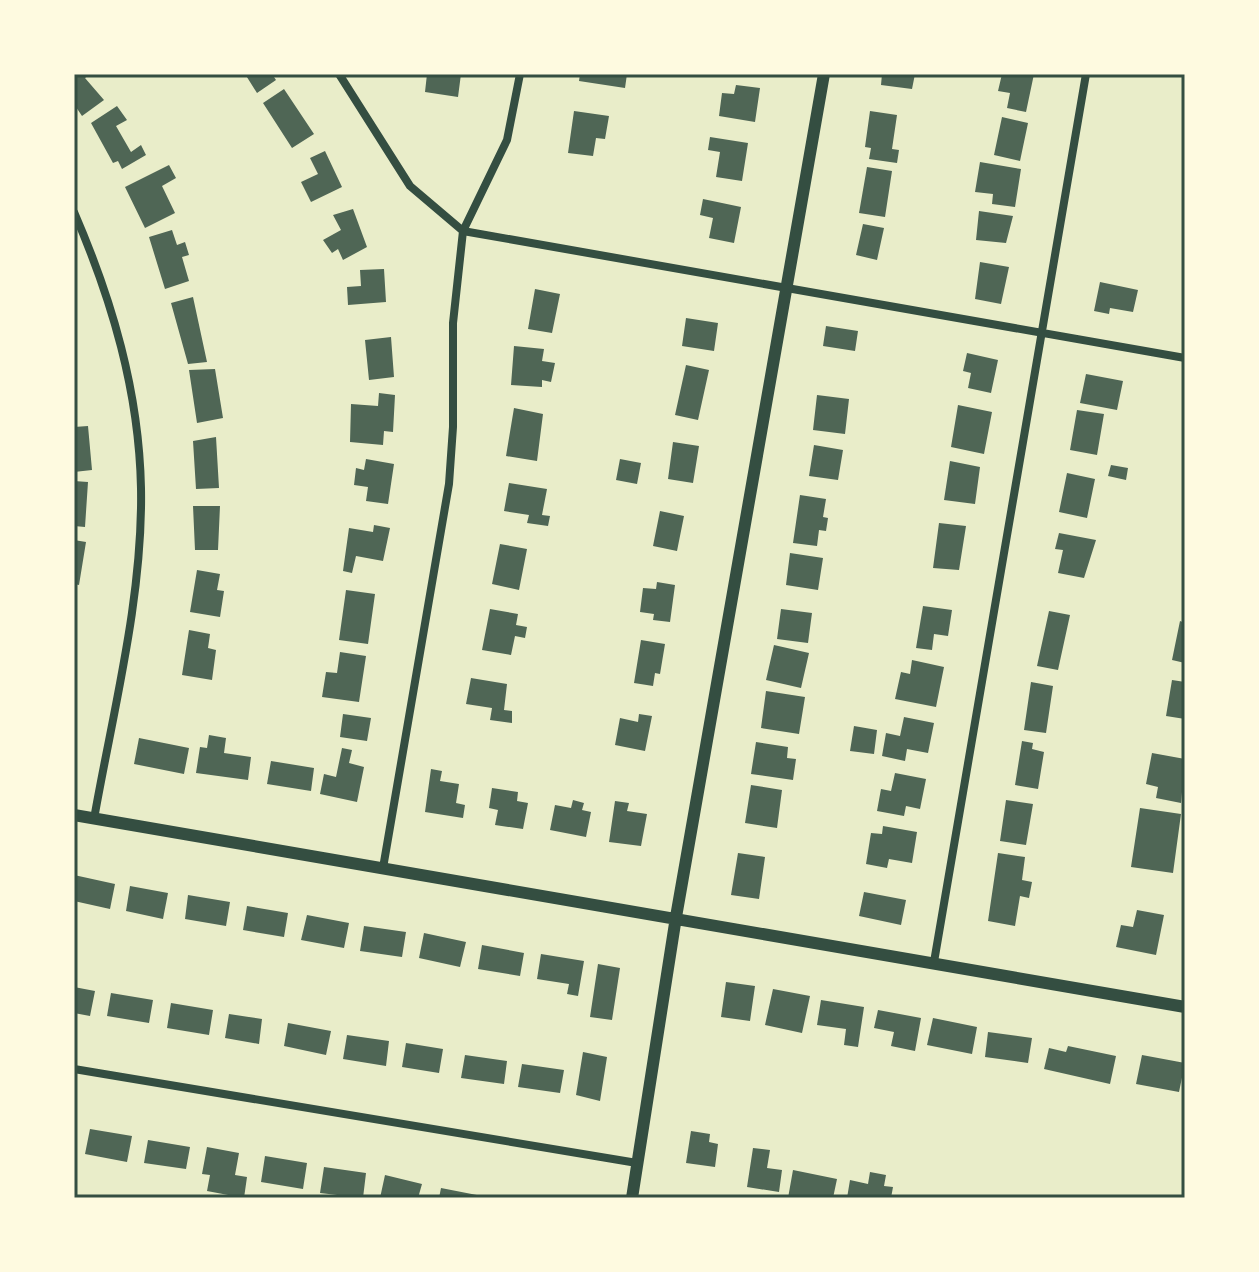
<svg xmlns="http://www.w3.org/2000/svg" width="1259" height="1272" font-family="Cabin,sans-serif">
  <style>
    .building { fill: #4f6655 }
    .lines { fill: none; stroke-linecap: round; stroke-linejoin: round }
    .minor { stroke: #344e41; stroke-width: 8 }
    .tertiary { stroke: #344e41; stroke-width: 12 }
    .neatline { fill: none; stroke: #344e41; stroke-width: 3 }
  </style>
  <rect width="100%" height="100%" fill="#e9edc9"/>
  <path class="building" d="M 74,74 L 90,74 L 85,78 L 104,100 L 82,116 L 74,104 Z
    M 245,74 L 272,74 L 276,80 L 257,93 Z
    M 427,74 L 461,74 L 458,97 L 425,92 Z
    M 580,74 L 627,74 L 625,88 L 579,81 Z
    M 882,74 L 915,74 L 912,89 L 881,85 Z
    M 1002,74 L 1034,74 L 1026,112 L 1007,108 L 1010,93 L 998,91 Z
    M 736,85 L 760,88 L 755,122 L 719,116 L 722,93 L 734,94 Z
    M 284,89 L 314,134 L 292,148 L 263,103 Z
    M 117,106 L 127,120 L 116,126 L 131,152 L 141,145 L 146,155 L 122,169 L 118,161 L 113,163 L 91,123 Z
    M 574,111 L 609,116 L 605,139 L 596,138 L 593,156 L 568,153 Z
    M 870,111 L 897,115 L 892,149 L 899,150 L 897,163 L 869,159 L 871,148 L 865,147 Z
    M 1002,117 L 1028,123 L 1020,161 L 994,155 Z
    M 710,137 L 748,143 L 742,181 L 716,177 L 720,152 L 708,150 Z
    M 325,151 L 342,187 L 311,202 L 301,182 L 318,174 L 310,158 Z
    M 980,162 L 1021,169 L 1015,207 L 992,204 L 993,194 L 975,192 Z
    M 169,165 L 176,178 L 162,186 L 175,213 L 145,228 L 125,187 Z
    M 867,167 L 892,171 L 885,217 L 859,213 Z
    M 703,199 L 741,207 L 734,243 L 709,238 L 713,218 L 700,215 Z
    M 353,209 L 367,247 L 343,260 L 338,249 L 332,253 L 323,240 L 341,230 L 333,215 Z
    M 979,211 L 1013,216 L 1006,243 L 976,240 Z
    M 863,224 L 884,228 L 877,260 L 856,255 Z
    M 172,230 L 177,245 L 185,242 L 189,255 L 182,257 L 189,281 L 165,289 L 149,237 Z
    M 980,262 L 1009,267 L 1001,304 L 975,299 Z
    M 384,269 L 386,302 L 348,305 L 347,287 L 361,286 L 360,270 Z
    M 1100,282 L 1138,290 L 1133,312 L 1110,308 L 1109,314 L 1094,311 Z
    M 535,289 L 560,294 L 552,333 L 528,329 Z
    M 193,297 L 207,362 L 188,364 L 171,303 Z
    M 686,318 L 718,323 L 714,351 L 682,346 Z
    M 826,326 L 858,331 L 855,351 L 823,346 Z
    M 391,337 L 394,377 L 369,380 L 365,340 Z
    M 514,346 L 544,349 L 542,361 L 555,363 L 551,382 L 542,380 L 542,387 L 511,385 Z
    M 967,353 L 998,360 L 991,393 L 968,388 L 971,373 L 963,371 Z
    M 686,365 L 709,370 L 698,420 L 675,415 Z
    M 215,369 L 223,418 L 197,423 L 189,370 Z
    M 1086,374 L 1123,381 L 1117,410 L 1080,403 Z
    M 379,393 L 395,395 L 393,432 L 384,431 L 383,445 L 350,442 L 351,404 L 378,406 Z
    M 817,395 L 849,399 L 845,434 L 813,430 Z
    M 958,405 L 992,412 L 984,454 L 951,447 Z
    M 514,408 L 543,414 L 537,461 L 506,456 Z
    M 1077,410 L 1104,414 L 1097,455 L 1070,450 Z
    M 88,426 L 92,470 L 74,472 L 74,427 Z
    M 216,437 L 219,488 L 196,489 L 193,441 Z
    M 673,442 L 699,446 L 693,483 L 668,479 Z
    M 814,445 L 843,450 L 838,480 L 809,476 Z
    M 366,459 L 394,464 L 388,504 L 366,501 L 368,487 L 354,485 L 356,468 L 364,470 Z
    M 620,459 L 641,463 L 637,484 L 616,480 Z
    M 950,461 L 980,467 L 975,504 L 944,500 Z
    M 1111,465 L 1128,468 L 1126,480 L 1108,476 Z
    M 1067,473 L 1095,479 L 1087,518 L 1059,512 Z
    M 74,481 L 88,482 L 85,527 L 74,526 Z
    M 509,483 L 547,489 L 542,515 L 550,516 L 548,526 L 527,523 L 529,515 L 504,511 Z
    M 800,495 L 826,499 L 823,517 L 828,518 L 826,531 L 819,530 L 817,546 L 793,543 Z
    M 193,506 L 220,506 L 218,550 L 195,550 Z
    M 660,511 L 684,516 L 677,551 L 653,546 Z
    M 939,523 L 966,526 L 959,570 L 933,568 Z
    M 374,525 L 390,528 L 383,561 L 356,556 L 352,573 L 343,571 L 349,528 L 373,532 Z
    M 1059,533 L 1096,540 L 1084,578 L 1058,573 L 1063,550 L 1055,549 Z
    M 74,540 L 86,542 L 79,585 L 74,584 Z
    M 500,544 L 527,549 L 519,590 L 492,584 Z
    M 790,553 L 823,558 L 818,590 L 786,585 Z
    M 197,570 L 220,574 L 217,590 L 224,591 L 220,617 L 190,612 Z
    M 657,582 L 675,585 L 670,622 L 653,620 L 654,614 L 640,612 L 643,588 L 656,589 Z
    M 346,590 L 375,594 L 368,644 L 339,640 Z
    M 923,606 L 952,610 L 948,636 L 934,634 L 932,650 L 916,648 Z
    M 490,609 L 518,614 L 516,625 L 527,627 L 525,638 L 515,636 L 511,655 L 482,650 Z
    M 781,609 L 812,613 L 808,643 L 777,639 Z
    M 1049,611 L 1070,615 L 1058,670 L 1037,666 Z
    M 1180,621 L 1185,623 L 1185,663 L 1172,660 Z
    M 189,630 L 210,634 L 208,648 L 216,650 L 212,680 L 182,675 Z
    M 641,640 L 665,644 L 660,674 L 655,673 L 653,686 L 634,683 Z
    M 774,645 L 809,653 L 801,688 L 766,680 Z
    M 340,652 L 366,656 L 359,702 L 322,697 L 326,672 L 337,673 Z
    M 912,660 L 944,667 L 936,707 L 895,699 L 901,672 L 910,674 Z
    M 471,678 L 507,684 L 504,710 L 512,711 L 512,723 L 490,720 L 492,708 L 466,704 Z
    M 1172,680 L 1185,682 L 1185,719 L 1166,716 Z
    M 1031,682 L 1053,686 L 1046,733 L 1024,730 Z
    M 766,691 L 805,697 L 799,734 L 761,728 Z
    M 343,714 L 371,718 L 367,741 L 340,737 Z
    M 639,714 L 652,716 L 645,751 L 615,745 L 620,718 L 638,722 Z
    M 904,717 L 934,723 L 928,753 L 907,749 L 905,761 L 882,756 L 886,733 L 900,736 Z
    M 854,726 L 877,730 L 874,754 L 850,751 Z
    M 209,735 L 226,738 L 224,753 L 251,757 L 248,780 L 196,773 L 200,747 L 207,748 Z
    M 139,738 L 189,748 L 184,774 L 134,764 Z
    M 1022,741 L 1033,743 L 1032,749 L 1044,752 L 1038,789 L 1015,785 Z
    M 756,742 L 788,747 L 787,758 L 796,759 L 793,780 L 751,774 Z
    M 342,748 L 352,750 L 349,763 L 364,767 L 357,802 L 320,794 L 324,774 L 336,777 Z
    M 1152,753 L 1185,759 L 1181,803 L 1156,798 L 1158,787 L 1146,784 Z
    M 271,761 L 314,768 L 311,791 L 267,784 Z
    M 431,769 L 442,771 L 440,781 L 459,784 L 456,803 L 465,805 L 463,818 L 425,812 Z
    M 895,773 L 926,779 L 920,809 L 906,806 L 904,816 L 877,811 L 881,789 L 891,791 Z
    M 751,785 L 782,790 L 777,828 L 745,823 Z
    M 492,788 L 518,792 L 517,801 L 528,803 L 523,829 L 495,825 L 498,810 L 489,808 Z
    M 573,800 L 584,803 L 582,810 L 591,812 L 586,837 L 550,830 L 555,805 L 571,808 Z
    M 1006,800 L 1033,804 L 1026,845 L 1000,841 Z
    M 615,801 L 629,803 L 627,811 L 647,814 L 641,846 L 609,842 Z
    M 1140,808 L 1181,814 L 1173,873 L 1131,867 Z
    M 883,826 L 917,832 L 912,863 L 889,859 L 887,868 L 866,864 L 871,833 L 882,834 Z
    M 738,853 L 765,857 L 759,899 L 731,895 Z
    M 998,853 L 1025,857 L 1022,880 L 1032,882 L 1029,898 L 1020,896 L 1015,926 L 988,921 Z
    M 74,875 L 115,884 L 110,909 L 74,901 Z
    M 130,886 L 168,893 L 163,919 L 126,911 Z
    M 864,892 L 906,900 L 901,925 L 859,916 Z
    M 188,895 L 230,902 L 226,926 L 185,919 Z
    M 247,906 L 288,913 L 284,937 L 243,930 Z
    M 1137,910 L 1164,915 L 1156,955 L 1116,947 L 1121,925 L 1133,927 Z
    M 307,915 L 349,923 L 344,948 L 301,940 Z
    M 364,926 L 406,932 L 402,957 L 360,951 Z
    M 424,933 L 466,942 L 460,967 L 419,958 Z
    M 482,945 L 524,953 L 520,976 L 478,969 Z
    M 541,954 L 584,961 L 578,996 L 567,994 L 569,984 L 537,979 Z
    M 598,964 L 620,968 L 612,1020 L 590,1017 Z
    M 726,982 L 755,986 L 750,1021 L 721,1017 Z
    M 74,987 L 95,991 L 90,1016 L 74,1013 Z
    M 773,989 L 810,996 L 802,1033 L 765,1025 Z
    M 111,993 L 153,1000 L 149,1023 L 107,1016 Z
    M 821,1000 L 864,1007 L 858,1047 L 844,1045 L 846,1029 L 817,1025 Z
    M 171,1003 L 213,1010 L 209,1035 L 167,1028 Z
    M 878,1010 L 921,1018 L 915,1051 L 891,1046 L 894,1032 L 874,1028 Z
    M 229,1014 L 262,1019 L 259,1044 L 225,1038 Z
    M 933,1018 L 977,1027 L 972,1054 L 927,1045 Z
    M 288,1023 L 331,1031 L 326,1055 L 284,1046 Z
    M 988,1032 L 1032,1038 L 1028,1063 L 985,1057 Z
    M 347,1035 L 389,1041 L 386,1066 L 343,1059 Z
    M 406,1043 L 443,1049 L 439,1073 L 402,1067 Z
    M 1068,1046 L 1116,1056 L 1110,1084 L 1044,1069 L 1049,1048 L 1066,1052 Z
    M 583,1052 L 607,1057 L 600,1101 L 576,1095 Z
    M 465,1055 L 507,1061 L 504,1084 L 461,1078 Z
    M 1142,1055 L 1185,1063 L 1179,1092 L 1136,1084 Z
    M 522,1064 L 564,1070 L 560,1093 L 518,1087 Z
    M 90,1129 L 132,1136 L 127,1162 L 85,1154 Z
    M 691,1131 L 710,1134 L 709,1142 L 718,1144 L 715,1167 L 686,1163 Z
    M 148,1140 L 190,1147 L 186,1169 L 144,1163 Z
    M 207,1147 L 239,1153 L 235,1175 L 247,1177 L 244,1198 L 207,1191 L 210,1175 L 202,1174 Z
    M 753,1148 L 770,1150 L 767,1168 L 782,1170 L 779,1192 L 747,1187 Z
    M 265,1156 L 307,1163 L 303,1189 L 261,1182 Z
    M 324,1167 L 366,1173 L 363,1198 L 320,1193 Z
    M 793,1170 L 837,1179 L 833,1198 L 788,1198 Z
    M 870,1172 L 886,1175 L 884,1186 L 893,1187 L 891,1198 L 847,1198 L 850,1180 L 868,1184 Z
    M 385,1175 L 422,1184 L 418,1198 L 380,1198 Z
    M 441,1188 L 487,1197 L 487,1198 L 439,1198 Z"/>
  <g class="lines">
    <path class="minor" d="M 339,74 L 410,186 L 463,231 L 1185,358
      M 74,212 C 112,300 139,391 141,488 C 143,598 113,711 94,819
      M 383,868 L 449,484 L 453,427 L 453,323 L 463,231 L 507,140 L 520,74
      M 934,962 L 1086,74
      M 74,1069 L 637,1163"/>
    <path class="tertiary" d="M 74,815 L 1185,1007
      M 632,1198 L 676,917 L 824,74"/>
  </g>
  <rect width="1259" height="1272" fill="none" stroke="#fefae0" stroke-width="152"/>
  <rect x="76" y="76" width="1107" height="1120" class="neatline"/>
</svg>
